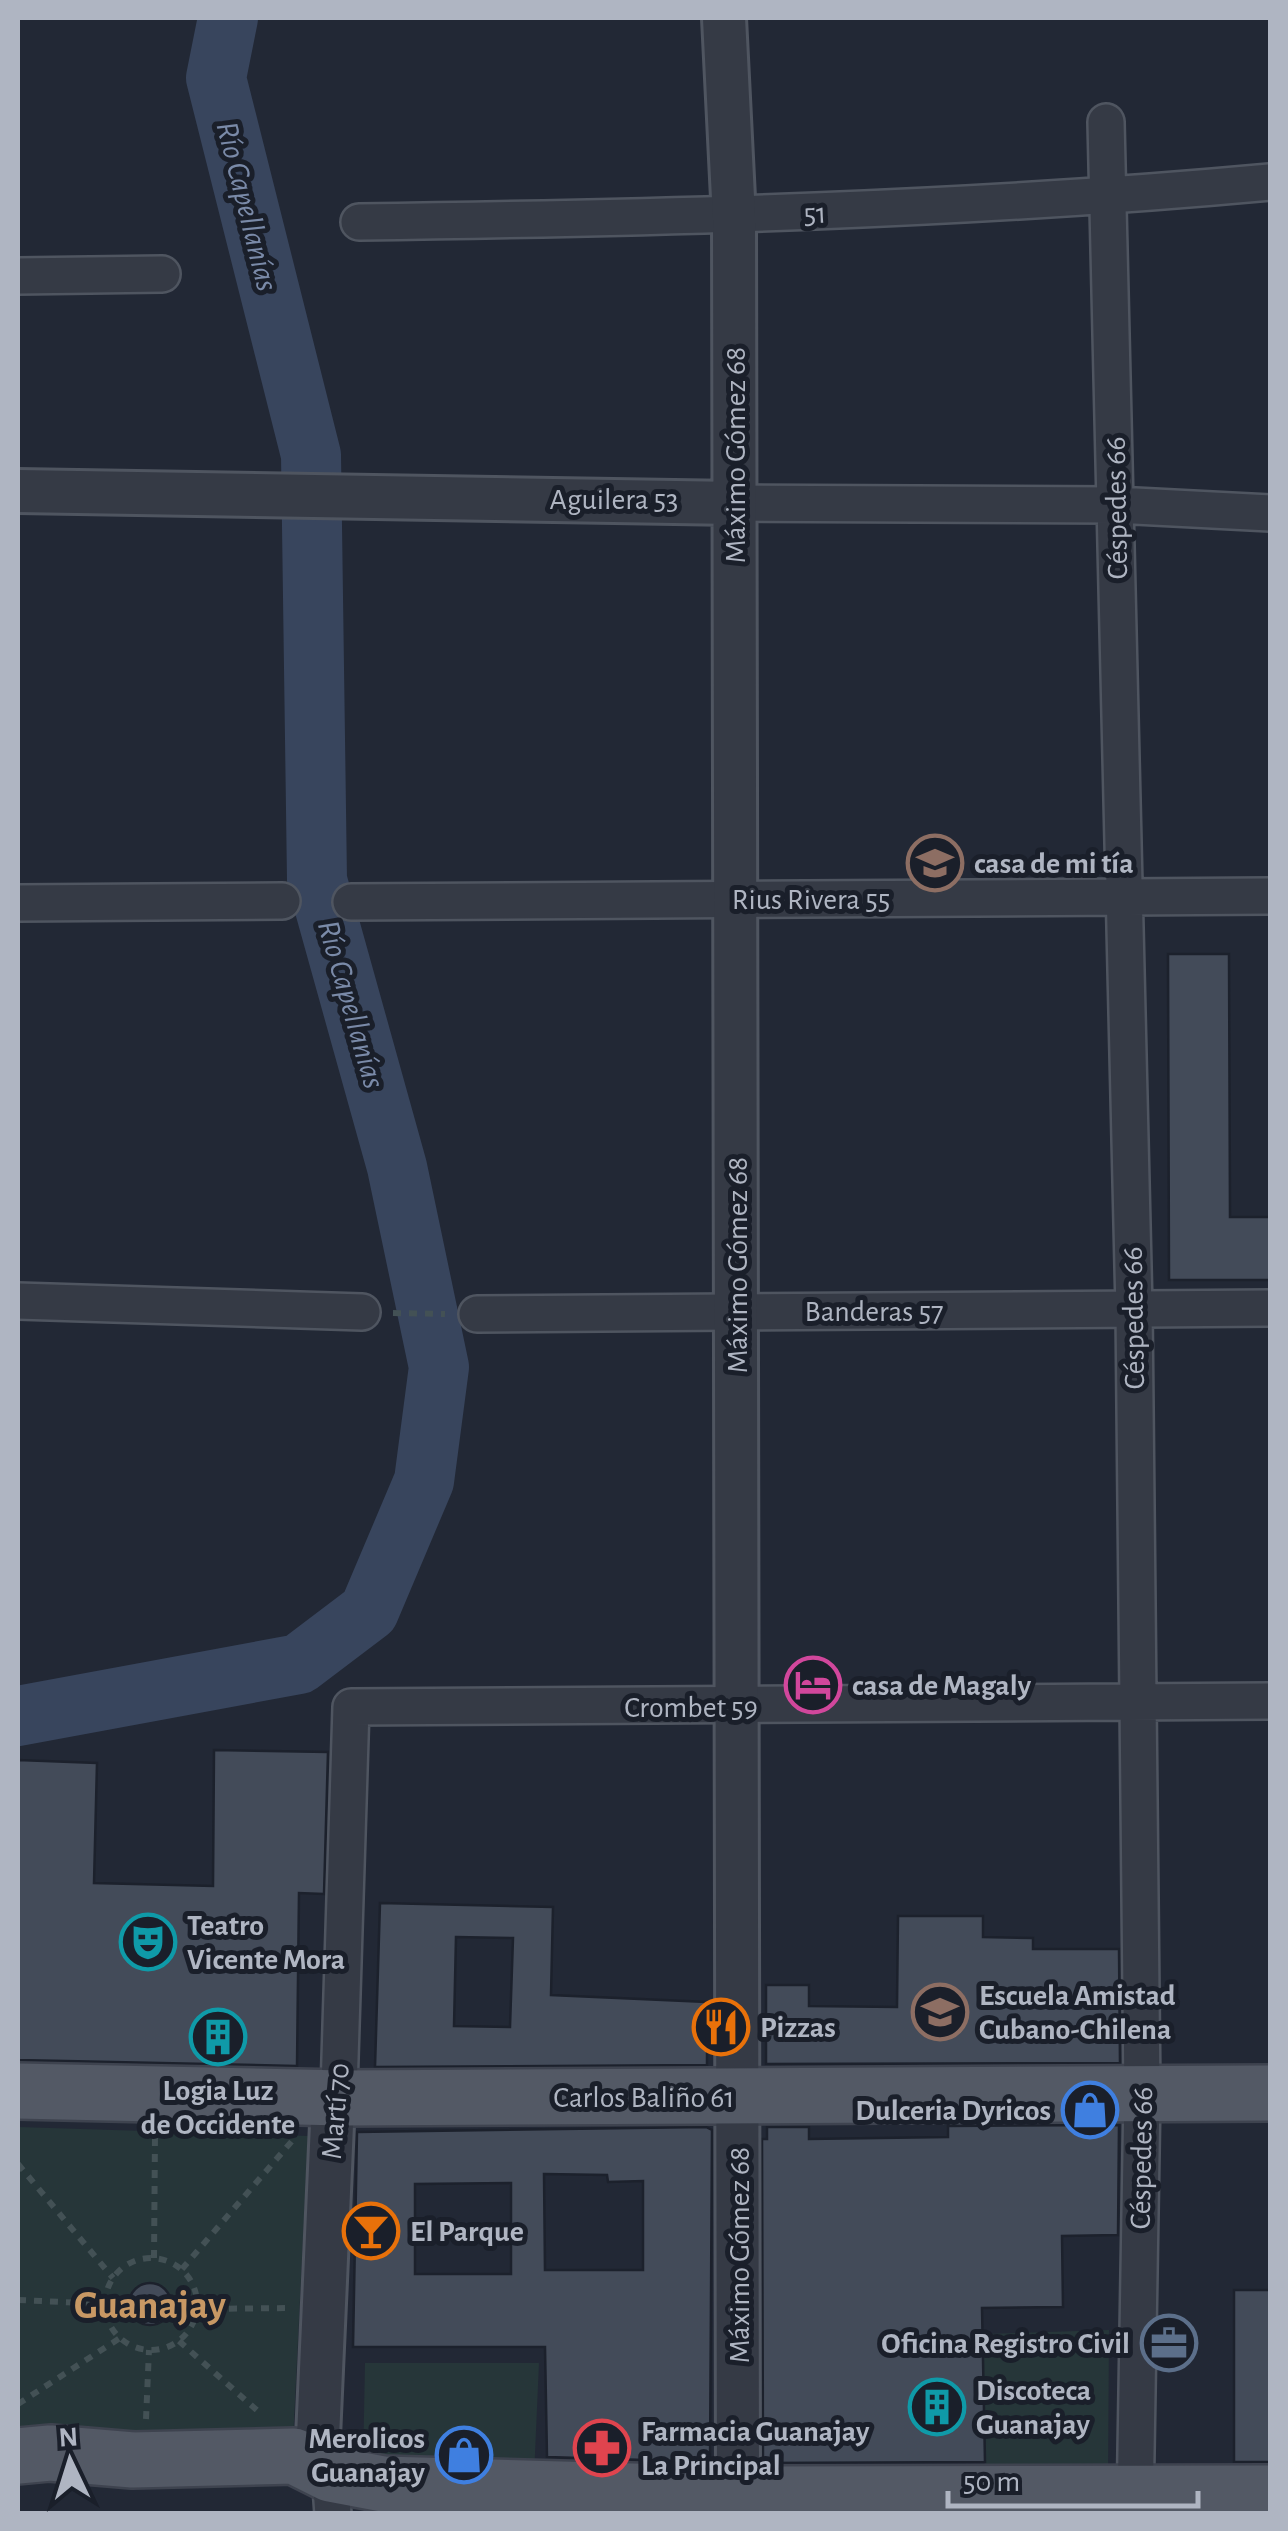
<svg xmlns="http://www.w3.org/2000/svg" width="1288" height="2531" font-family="'Alegreya Sans',sans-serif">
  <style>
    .green { fill: #263639 }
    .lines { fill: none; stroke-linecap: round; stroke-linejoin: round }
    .river { stroke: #38455d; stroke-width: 60 }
    .building { fill: #434b59; stroke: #1c212c; stroke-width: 2.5; fill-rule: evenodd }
    .minor-casing { stroke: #4f5560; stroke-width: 40 }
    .tertiary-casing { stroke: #4f5560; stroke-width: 48 }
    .primary-casing { stroke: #3e434f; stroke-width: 60 }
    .path { stroke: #435155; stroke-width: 6; stroke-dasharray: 8 8; stroke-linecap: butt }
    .minor { stroke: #353a45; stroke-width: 35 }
    .tertiary { stroke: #353a45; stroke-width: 42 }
    .primary { stroke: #535965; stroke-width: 55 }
    .labels { text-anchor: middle; stroke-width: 10; stroke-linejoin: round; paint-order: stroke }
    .street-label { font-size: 30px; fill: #afb5c2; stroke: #1a1f2a }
    .poi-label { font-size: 30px; font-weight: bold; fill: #afb5c2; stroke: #1a1f2a; text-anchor: start }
    .water-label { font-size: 32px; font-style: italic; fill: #7a8aa8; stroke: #1a1f2a }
    .district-label { font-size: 40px; font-weight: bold; fill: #c89864; stroke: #1a1f2a }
  </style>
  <rect width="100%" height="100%" fill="#222835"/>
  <path class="green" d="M 18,2127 L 308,2136 L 293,2441 L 18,2432 Z
    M 1109,2330 L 1108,2479 L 985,2480 L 983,2334 Z
    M 365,2363 L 539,2363 L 534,2476 L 363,2464 Z"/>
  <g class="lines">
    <path class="river" d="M 18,1716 L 299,1664 L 369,1611 L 424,1481 L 439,1367 L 397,1167 L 317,880 L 311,455 L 216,78 L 228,18"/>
  </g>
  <path class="building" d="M 1168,954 L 1229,954 L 1230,1217 L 1270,1217 L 1270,1280 L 1169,1280 Z
    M 214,1750 L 328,1752 L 324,1894 L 299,1893 L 297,2066 L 18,2060 L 18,1760 L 97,1763 L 94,1883 L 213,1886 Z
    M 380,1903 L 553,1907 L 551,1995 L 707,2002 L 707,2065 L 375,2067 ZM 456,1937 L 513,1938 L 510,2027 L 454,2026 Z
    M 898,1916 L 983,1916 L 983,1937 L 1033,1938 L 1033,1949 L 1119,1949 L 1120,2063 L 766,2064 L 766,1985 L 809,1985 L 809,2006 L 897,2007 Z
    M 1119,2125 L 1118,2235 L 1062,2236 L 1063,2307 L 982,2308 L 985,2462 L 763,2463 L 762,2139 L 767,2139 L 767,2127 L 809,2127 L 809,2139 L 948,2137 L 948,2126 Z
    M 706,2127 L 712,2130 L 710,2462 L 547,2457 L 545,2347 L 353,2347 L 357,2132 ZM 544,2174 L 607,2175 L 608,2182 L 643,2181 L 643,2270 L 545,2270 ZM 511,2183 L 511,2274 L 415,2274 L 415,2184 Z
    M129 2304a21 21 0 1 1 42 0a21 21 0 1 1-42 0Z
    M 1234,2290 L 1270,2290 L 1270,2462 L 1234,2462 Z"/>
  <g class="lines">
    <g class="minor-casing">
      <path id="minor" d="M 1106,122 L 1134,1309 L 1142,2094 L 1135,2511
        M 359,222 C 664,218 967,210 1270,182
        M 18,276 L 162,274
        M 735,503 L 1116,505 L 1270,513
        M 351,902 L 1270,896
        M 18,903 L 282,901
        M 18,1301 L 362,1312
        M 477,1314 L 1270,1308
        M 339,2090 L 351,1707 L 1270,1701
        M 330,2474 L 333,2514"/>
    </g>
    <g class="tertiary-casing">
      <path id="tertiary" d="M 724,18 L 734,218 L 738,2494
        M 18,491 L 735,503
        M 330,2474 L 318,2437 L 332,2124 L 339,2090"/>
    </g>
    <g class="primary-casing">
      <path id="primary" d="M 18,2091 L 343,2098 L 1270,2093
        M 18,2456 L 50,2453 L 133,2460 L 294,2456 L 330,2474 L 383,2484 L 738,2494 L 1270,2493"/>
    </g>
    <path class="path" d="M 393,1313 L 445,1314
      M 18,2164 L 113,2278
      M105 2304a46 46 0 1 1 92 0a46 46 0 1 1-92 0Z
      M 154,2258 L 155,2134
      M 182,2269 L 292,2141
      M 18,2300 L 105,2304
      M 197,2309 L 291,2308
      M 179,2341 L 260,2413
      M 18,2404 L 120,2338
      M 146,2419 L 149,2350"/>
    <use href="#minor" class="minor"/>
    <use href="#tertiary" class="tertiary"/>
    <use href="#primary" class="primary"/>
  </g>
  <defs>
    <g id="school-ring" transform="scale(2.875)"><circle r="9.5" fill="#1a1f2a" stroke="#8d6e63" stroke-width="1.5"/><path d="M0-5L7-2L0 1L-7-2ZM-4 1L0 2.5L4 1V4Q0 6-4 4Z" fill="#8d6e63"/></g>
    <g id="hotel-ring" transform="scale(2.875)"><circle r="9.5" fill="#1a1f2a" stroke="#d1479c" stroke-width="1.5"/><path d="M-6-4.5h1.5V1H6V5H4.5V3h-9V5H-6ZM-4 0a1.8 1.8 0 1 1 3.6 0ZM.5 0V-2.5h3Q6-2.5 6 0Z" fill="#d1479c"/></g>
    <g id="theatre-ring" transform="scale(2.875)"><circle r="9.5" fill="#1a1f2a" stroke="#0f9aa8" stroke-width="1.5"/><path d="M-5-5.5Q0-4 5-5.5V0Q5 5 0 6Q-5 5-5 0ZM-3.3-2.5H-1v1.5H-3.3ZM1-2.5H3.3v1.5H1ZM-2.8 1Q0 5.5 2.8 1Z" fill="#0f9aa8"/></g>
    <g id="restaurant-ring" transform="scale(2.875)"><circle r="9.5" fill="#1a1f2a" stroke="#e8710a" stroke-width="1.5"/><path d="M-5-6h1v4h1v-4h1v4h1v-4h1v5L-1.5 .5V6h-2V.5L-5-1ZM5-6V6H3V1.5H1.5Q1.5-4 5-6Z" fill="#e8710a"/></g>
    <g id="building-ring" transform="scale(2.875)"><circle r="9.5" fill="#1a1f2a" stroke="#0f9aa8" stroke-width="1.5"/><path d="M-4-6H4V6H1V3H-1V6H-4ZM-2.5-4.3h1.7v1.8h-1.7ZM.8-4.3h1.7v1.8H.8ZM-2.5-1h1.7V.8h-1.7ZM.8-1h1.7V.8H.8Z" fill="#0f9aa8"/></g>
    <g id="shop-ring" transform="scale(2.875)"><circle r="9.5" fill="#1a1f2a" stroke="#3f7fe0" stroke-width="1.5"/><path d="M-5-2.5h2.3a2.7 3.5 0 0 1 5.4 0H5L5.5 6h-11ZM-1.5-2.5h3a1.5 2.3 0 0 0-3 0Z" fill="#3f7fe0"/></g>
    <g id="bar-ring" transform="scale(2.875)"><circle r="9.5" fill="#1a1f2a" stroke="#e8710a" stroke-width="1.5"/><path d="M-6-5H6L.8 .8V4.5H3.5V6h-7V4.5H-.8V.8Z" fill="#e8710a"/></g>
    <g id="office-ring" transform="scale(2.875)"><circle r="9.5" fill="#1a1f2a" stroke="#5c6f8a" stroke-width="1.5"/><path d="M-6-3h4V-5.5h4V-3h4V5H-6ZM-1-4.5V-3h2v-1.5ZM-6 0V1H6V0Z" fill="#5c6f8a"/></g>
    <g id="pharmacy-ring" transform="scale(2.875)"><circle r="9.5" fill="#1a1f2a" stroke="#e0444e" stroke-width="1.5"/><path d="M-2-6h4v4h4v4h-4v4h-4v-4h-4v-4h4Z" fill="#e0444e"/></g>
  </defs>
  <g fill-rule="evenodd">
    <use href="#school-ring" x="935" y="863"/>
    <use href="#hotel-ring" x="813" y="1685"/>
    <use href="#theatre-ring" x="148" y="1942"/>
    <use href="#school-ring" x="940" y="2012"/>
    <use href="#restaurant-ring" x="721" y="2027"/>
    <use href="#building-ring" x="218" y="2037"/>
    <use href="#shop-ring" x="1090" y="2110"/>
    <use href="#bar-ring" x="371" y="2231"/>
    <use href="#office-ring" x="1169" y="2343"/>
    <use href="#building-ring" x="937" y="2407"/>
    <use href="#pharmacy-ring" x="602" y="2448"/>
    <use href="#shop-ring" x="464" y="2455"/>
  </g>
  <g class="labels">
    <g class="street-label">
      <text transform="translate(815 213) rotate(-3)" y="10">51</text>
      <text transform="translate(735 455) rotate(-90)" y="10">Máximo Gómez 68</text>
      <text x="614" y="509">Aguilera 53</text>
      <text transform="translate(1116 508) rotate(-91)" y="10">Céspedes 66</text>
      <text x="811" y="909">Rius Rivera 55</text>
      <text transform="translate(737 1265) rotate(-90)" y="10">Máximo Gómez 68</text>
      <text x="874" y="1321">Banderas 57</text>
      <text transform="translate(1133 1318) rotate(-91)" y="10">Céspedes 66</text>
      <text x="691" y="1717">Crombet 59</text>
      <text x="644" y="2107">Carlos Baliño 61</text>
      <text transform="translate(335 2111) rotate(-85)" y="10">Martí 70</text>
      <text transform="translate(1141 2158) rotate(-89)" y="10">Céspedes 66</text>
      <text transform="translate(739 2255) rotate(-90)" y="10">Máximo Gómez 68</text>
    </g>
    <g class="poi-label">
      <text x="974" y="873">casa de mi tía</text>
      <text x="852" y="1695">casa de Magaly</text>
      <text x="187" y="1935">Teatro<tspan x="187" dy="34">Vicente Mora</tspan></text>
      <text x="979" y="2005">Escuela Amistad<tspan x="979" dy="34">Cubano-Chilena</tspan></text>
      <text x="760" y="2037">Pizzas</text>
      <text x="218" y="2100" text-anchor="middle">Logia Luz<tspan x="218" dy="34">de Occidente</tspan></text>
      <text x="1051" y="2120" text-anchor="end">Dulceria Dyricos</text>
      <text x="410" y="2241">El Parque</text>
      <text x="1130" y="2353" text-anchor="end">Oficina Registro Civil</text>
      <text x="976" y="2400">Discoteca<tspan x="976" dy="34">Guanajay</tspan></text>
      <text x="641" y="2441">Farmacia Guanajay<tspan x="641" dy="34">La Principal</tspan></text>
      <text x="425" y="2448" text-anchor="end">Merolicos<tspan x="425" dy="34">Guanajay</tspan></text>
    </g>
    <g class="water-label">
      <text transform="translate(248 206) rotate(76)" y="11">Río Capellanías</text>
      <text transform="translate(352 1004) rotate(74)" y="11">Río Capellanías</text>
    </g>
    <g class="district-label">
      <text x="150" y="2318">Guanajay</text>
    </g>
  </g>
  <rect width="1288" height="2531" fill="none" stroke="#afb5c2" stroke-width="40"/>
  <g transform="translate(70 2461) rotate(356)" stroke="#1a1f2a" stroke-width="8" paint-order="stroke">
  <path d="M0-8L18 38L0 25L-18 38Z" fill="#afb5c2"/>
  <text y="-15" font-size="28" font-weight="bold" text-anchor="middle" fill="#afb5c2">N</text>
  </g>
  <path d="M948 2491v15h250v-15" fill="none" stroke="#afb5c2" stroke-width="5"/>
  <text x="963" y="2491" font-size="30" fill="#afb5c2" stroke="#1a1f2a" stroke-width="8" paint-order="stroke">50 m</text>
</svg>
